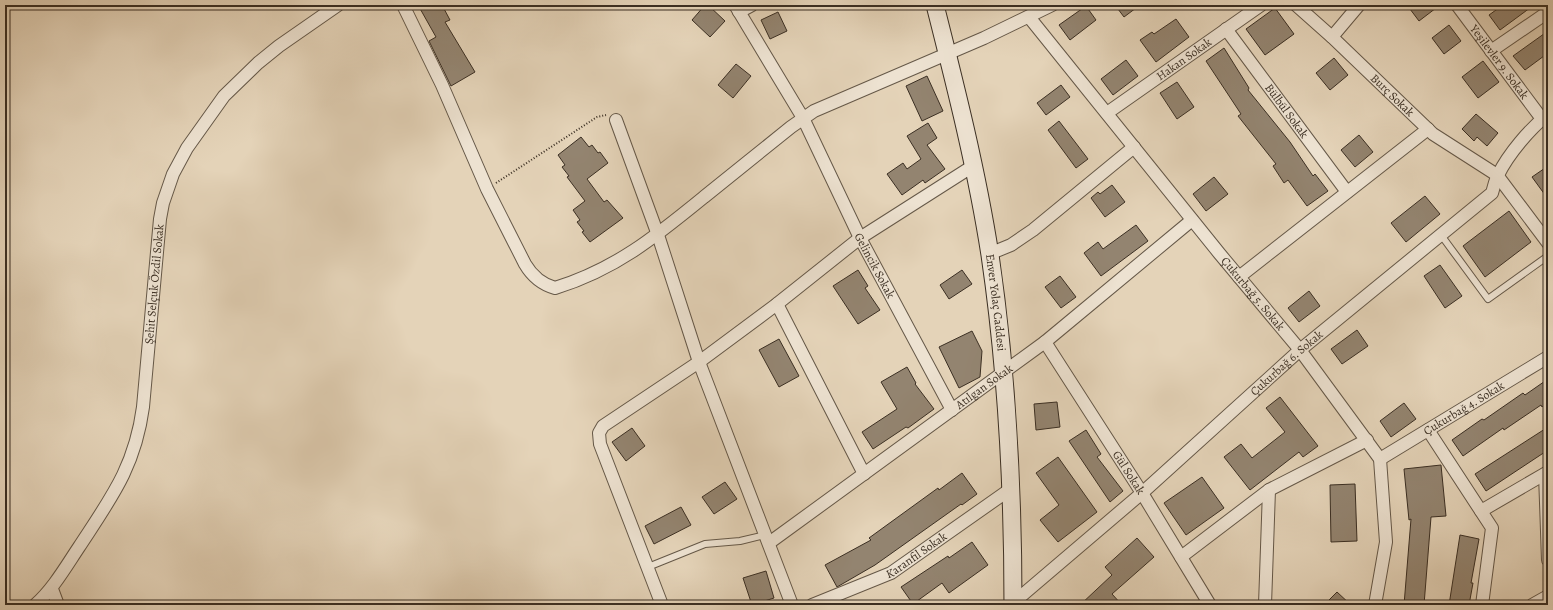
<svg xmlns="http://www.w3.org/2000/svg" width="1553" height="610" font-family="Alegreya,serif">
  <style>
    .building { fill: #938470; stroke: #3b2f23 }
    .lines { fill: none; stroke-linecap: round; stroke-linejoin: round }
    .lane-casing { stroke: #655848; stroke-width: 8 }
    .street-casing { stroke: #655848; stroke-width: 14 }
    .secondary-casing { stroke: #3b2f23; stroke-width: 19 }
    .path { stroke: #3b2f23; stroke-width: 2; stroke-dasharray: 1 2; stroke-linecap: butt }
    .lane { stroke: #ede2d1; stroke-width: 6 }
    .street { stroke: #ede2d1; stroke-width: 12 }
    .secondary { stroke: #ede2d1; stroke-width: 17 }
    .labels { text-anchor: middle; stroke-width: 3; stroke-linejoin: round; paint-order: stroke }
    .street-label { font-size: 12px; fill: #3b2f23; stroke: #ede2d1 }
  </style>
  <rect width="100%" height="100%" fill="#e4d3b8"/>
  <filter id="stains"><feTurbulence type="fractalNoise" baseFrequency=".005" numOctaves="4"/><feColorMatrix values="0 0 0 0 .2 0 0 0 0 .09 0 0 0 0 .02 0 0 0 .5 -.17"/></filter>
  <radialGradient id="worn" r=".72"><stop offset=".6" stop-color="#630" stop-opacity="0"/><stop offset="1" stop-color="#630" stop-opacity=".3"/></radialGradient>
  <path class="building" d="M 418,5 L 442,5 L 450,20 L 445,22 L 475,72 L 451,86 L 429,41 L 436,37 Z
    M 705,5 L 708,5 L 725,21 L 710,37 L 692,20 Z
    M 1115,5 L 1140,5 L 1124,17 Z
    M 1407,5 L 1440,5 L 1419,21 Z
    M 1503,5 L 1534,5 L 1500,30 L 1489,15 Z
    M 1086,6 L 1096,20 L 1070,40 L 1059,25 Z
    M 1275,8 L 1294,34 L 1265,55 L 1246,29 Z
    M 778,12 L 787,31 L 770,39 L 761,20 Z
    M 1176,19 L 1189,37 L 1156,62 L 1140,40 L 1152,32 L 1154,34 Z
    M 1449,25 L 1461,41 L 1444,54 L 1432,38 Z
    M 1548,31 L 1548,53 L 1525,70 L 1513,56 Z
    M 1224,48 L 1249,88 L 1248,90 L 1290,142 L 1313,176 L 1315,174 L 1328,191 L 1307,206 L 1288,180 L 1284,183 L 1273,166 L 1276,164 L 1238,116 L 1241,114 L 1206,61 Z
    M 1334,58 L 1348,75 L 1330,90 L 1316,73 Z
    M 1126,60 L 1138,76 L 1113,95 L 1101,79 Z
    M 1483,61 L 1499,82 L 1478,98 L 1462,77 Z
    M 736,64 L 751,76 L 733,98 L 718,85 Z
    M 927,76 L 943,111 L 922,121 L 906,86 Z
    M 1177,82 L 1194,107 L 1177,119 L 1160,93 Z
    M 1061,85 L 1070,97 L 1046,115 L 1037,103 Z
    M 1476,114 L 1498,133 L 1487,146 L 1477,137 L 1474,141 L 1462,129 Z
    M 1059,121 L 1088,159 L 1076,168 L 1048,130 Z
    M 928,123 L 937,138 L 927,145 L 945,169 L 925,183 L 923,180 L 902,195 L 887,174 L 903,163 L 907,169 L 921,159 L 907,136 Z
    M 1359,135 L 1373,152 L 1355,167 L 1341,150 Z
    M 581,137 L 589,147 L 592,145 L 598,153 L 600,152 L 608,163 L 587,179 L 604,202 L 607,200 L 623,218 L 590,242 L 582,232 L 584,231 L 577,222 L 580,220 L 573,210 L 585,201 L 567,177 L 569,176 L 562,167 L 565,165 L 558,155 Z
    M 1548,166 L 1548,199 L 1532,177 Z
    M 1214,177 L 1228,194 L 1206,211 L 1193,194 Z
    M 1112,185 L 1125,202 L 1105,217 L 1091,198 L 1098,192 L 1100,194 Z
    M 1425,196 L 1440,214 L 1406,242 L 1391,223 Z
    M 1509,211 L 1531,242 L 1485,277 L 1463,246 Z
    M 1136,225 L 1148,241 L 1101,276 L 1084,253 L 1098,242 L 1103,249 Z
    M 1440,265 L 1462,296 L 1445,308 L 1424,276 Z
    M 858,270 L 868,286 L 865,288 L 880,310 L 858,324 L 833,286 Z
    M 962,270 L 972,284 L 949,299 L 940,285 Z
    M 1060,276 L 1076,297 L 1061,308 L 1045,287 Z
    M 1309,291 L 1320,306 L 1299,322 L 1288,308 Z
    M 1357,330 L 1368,346 L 1342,364 L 1331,349 Z
    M 972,331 L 982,351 L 980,377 L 959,388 L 939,347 Z
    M 779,339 L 799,376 L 779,387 L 759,350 Z
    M 907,367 L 916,383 L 915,384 L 934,409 L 908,428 L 906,427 L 873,449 L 862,432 L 897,409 L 881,382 Z
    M 1548,379 L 1548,402 L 1542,407 L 1541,405 L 1504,430 L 1503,428 L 1463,456 L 1452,440 L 1482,419 L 1484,420 L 1523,393 L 1525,395 Z
    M 1280,397 L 1318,446 L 1303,457 L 1299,452 L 1250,490 L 1224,457 L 1241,444 L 1252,458 L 1285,432 L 1266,408 Z
    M 1057,402 L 1060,427 L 1036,430 L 1034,404 Z
    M 1404,403 L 1416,419 L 1391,437 L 1380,421 Z
    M 1548,427 L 1548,450 L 1486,491 L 1475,474 Z
    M 632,428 L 645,446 L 626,461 L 612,442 Z
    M 1086,430 L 1101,454 L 1097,457 L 1123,491 L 1110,502 L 1069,441 Z
    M 1058,457 L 1097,512 L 1058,542 L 1040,520 L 1059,505 L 1036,473 Z
    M 1441,465 L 1446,516 L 1431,517 L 1424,605 L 1404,605 L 1411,519 L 1409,520 L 1404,469 Z
    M 962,473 L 977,494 L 962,505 L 961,504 L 875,565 L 837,587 L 825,565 L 871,540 L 869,538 L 938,488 L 939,490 Z
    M 1202,477 L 1224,508 L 1186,535 L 1164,503 Z
    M 725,482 L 737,499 L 714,514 L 702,497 Z
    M 1355,484 L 1357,541 L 1331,542 L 1330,485 Z
    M 681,507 L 691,525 L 654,544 L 645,526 Z
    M 1460,535 L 1479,539 L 1471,583 L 1473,583 L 1469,605 L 1449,605 Z
    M 1137,538 L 1154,557 L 1112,594 L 1122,605 L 1080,605 L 1112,575 L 1105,567 Z
    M 972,542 L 988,565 L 949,593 L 942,583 L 913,604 L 901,587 L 948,556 L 949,558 Z
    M 766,571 L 774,598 L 752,605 L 743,578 Z
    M 1337,592 L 1351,605 L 1324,605 Z"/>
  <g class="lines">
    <g class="lane-casing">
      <path id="lane" d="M 1441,235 L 1488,299 L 1548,256
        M 648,567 L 705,544 L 740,541 L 765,535"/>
    </g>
    <g class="street-casing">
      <g id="street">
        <path d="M 403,5 L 442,85 L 487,189 L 525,264 C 532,276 541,284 555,288 C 616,269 655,237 704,197 C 733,174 762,150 791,127 L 814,111 L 984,38 L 1052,5"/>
        <path id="s1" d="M 735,5 L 803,118 L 860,238 L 952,410"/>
        <path id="s2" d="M 1296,5 L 1332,37 L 1433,134 L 1497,175 L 1548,243"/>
        <path id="s3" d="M 1457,5 L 1542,119"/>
        <path d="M 739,12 L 752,5"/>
        <path id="s4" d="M 1029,17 L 1219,253 L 1300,350 L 1380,459 L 1386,542 L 1375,605"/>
        <path id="s5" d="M 1226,29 L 1347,192"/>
        <path d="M 1332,37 L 1359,5"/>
        <path d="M 1491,51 L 1548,12"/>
        <path id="s6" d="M 1107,113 L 1261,5"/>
        <path d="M 616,120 L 658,235 L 699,362 L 792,605"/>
        <path d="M 989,254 L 1011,245 L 1033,230 L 1134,147"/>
        <path d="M 1239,277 L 1428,129"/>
        <path d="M 777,304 L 864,474"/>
        <path id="s7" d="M 1045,342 L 1142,493 L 1210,605"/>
        <path d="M 1428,430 L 1492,528 L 1482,605"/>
        <path id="s8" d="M 1380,459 L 1548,357"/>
        <path d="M 1545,474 L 1548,560"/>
        <path d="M 1481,511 L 1548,472"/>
        <path id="s9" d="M 769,543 L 1045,342 L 1192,220"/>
        <path d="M 1181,557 L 1269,490 L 1367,440"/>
        <path d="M 52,589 L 58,605"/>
        <path id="s10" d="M 1013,603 L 1142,493 L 1300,350 L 1492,193 C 1494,187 1495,180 1498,175 C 1509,153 1529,130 1548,114"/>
        <path id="s11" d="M 35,605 C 53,589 65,568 79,547 C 111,498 135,467 143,407 L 160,219 L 163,203 L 173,174 L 187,148 L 224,96 L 258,63 L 279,46 L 338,5"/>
        <path d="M 662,605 L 600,444 L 599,433 L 603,426 L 699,362 L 777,304 L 860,238 L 973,166"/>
        <path id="s12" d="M 812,605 L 891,573 L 1012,488"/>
        <path d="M 1265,605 L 1269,490"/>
        <path d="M 1532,605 L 1548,596"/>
      </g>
    </g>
    <g class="secondary-casing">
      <g id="secondary">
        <path id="s13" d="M 935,5 C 956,88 977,171 990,255 C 1007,371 1013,488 1013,605"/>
      </g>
    </g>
    <path class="path" d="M 496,183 L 597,117 L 606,115"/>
    <use href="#lane" class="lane"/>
    <use href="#street" class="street"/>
    <use href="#secondary" class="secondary"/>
  </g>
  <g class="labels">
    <g class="street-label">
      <text dy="4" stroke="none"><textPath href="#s6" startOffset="94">Hakan Sokak</textPath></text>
      <text dy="4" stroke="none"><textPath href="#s3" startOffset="71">Yeşilevler 9. Sokak</textPath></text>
      <text dy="4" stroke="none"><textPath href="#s2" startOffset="132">Burç Sokak</textPath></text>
      <text dy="4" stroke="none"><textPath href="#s5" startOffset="102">Bülbül Sokak</textPath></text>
      <text dy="4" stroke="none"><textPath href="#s1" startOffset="296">Gelincik Sokak</textPath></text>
      <text dy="4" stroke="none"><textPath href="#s11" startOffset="352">Şehit Selçuk Özdil Sokak</textPath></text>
      <text dy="4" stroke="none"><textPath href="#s4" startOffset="356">Çukurbağ 5. Sokak</textPath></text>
      <text dy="4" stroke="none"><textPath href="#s13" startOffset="304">Enver Yolaç Caddesi</textPath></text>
      <text dy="4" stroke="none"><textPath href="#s10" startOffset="364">Çukurbağ 6. Sokak</textPath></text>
      <text dy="4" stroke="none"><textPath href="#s9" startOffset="266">Atılgan Sokak</textPath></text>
      <text dy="4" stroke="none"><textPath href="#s8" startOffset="98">Çukurbağ 4. Sokak</textPath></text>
      <text dy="4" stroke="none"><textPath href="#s7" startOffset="155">Gül Sokak</textPath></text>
      <text dy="4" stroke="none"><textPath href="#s12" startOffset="116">Karanfil Sokak</textPath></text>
    </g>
  </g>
  <rect width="1553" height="610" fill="none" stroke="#e4d3b8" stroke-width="20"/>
  <rect x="6" y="6" width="1541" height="598" fill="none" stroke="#3b2f23" stroke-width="2"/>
  <rect x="10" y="10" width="1533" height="590" fill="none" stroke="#3b2f23"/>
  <rect width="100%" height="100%" filter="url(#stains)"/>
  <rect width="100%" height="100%" fill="url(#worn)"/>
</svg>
